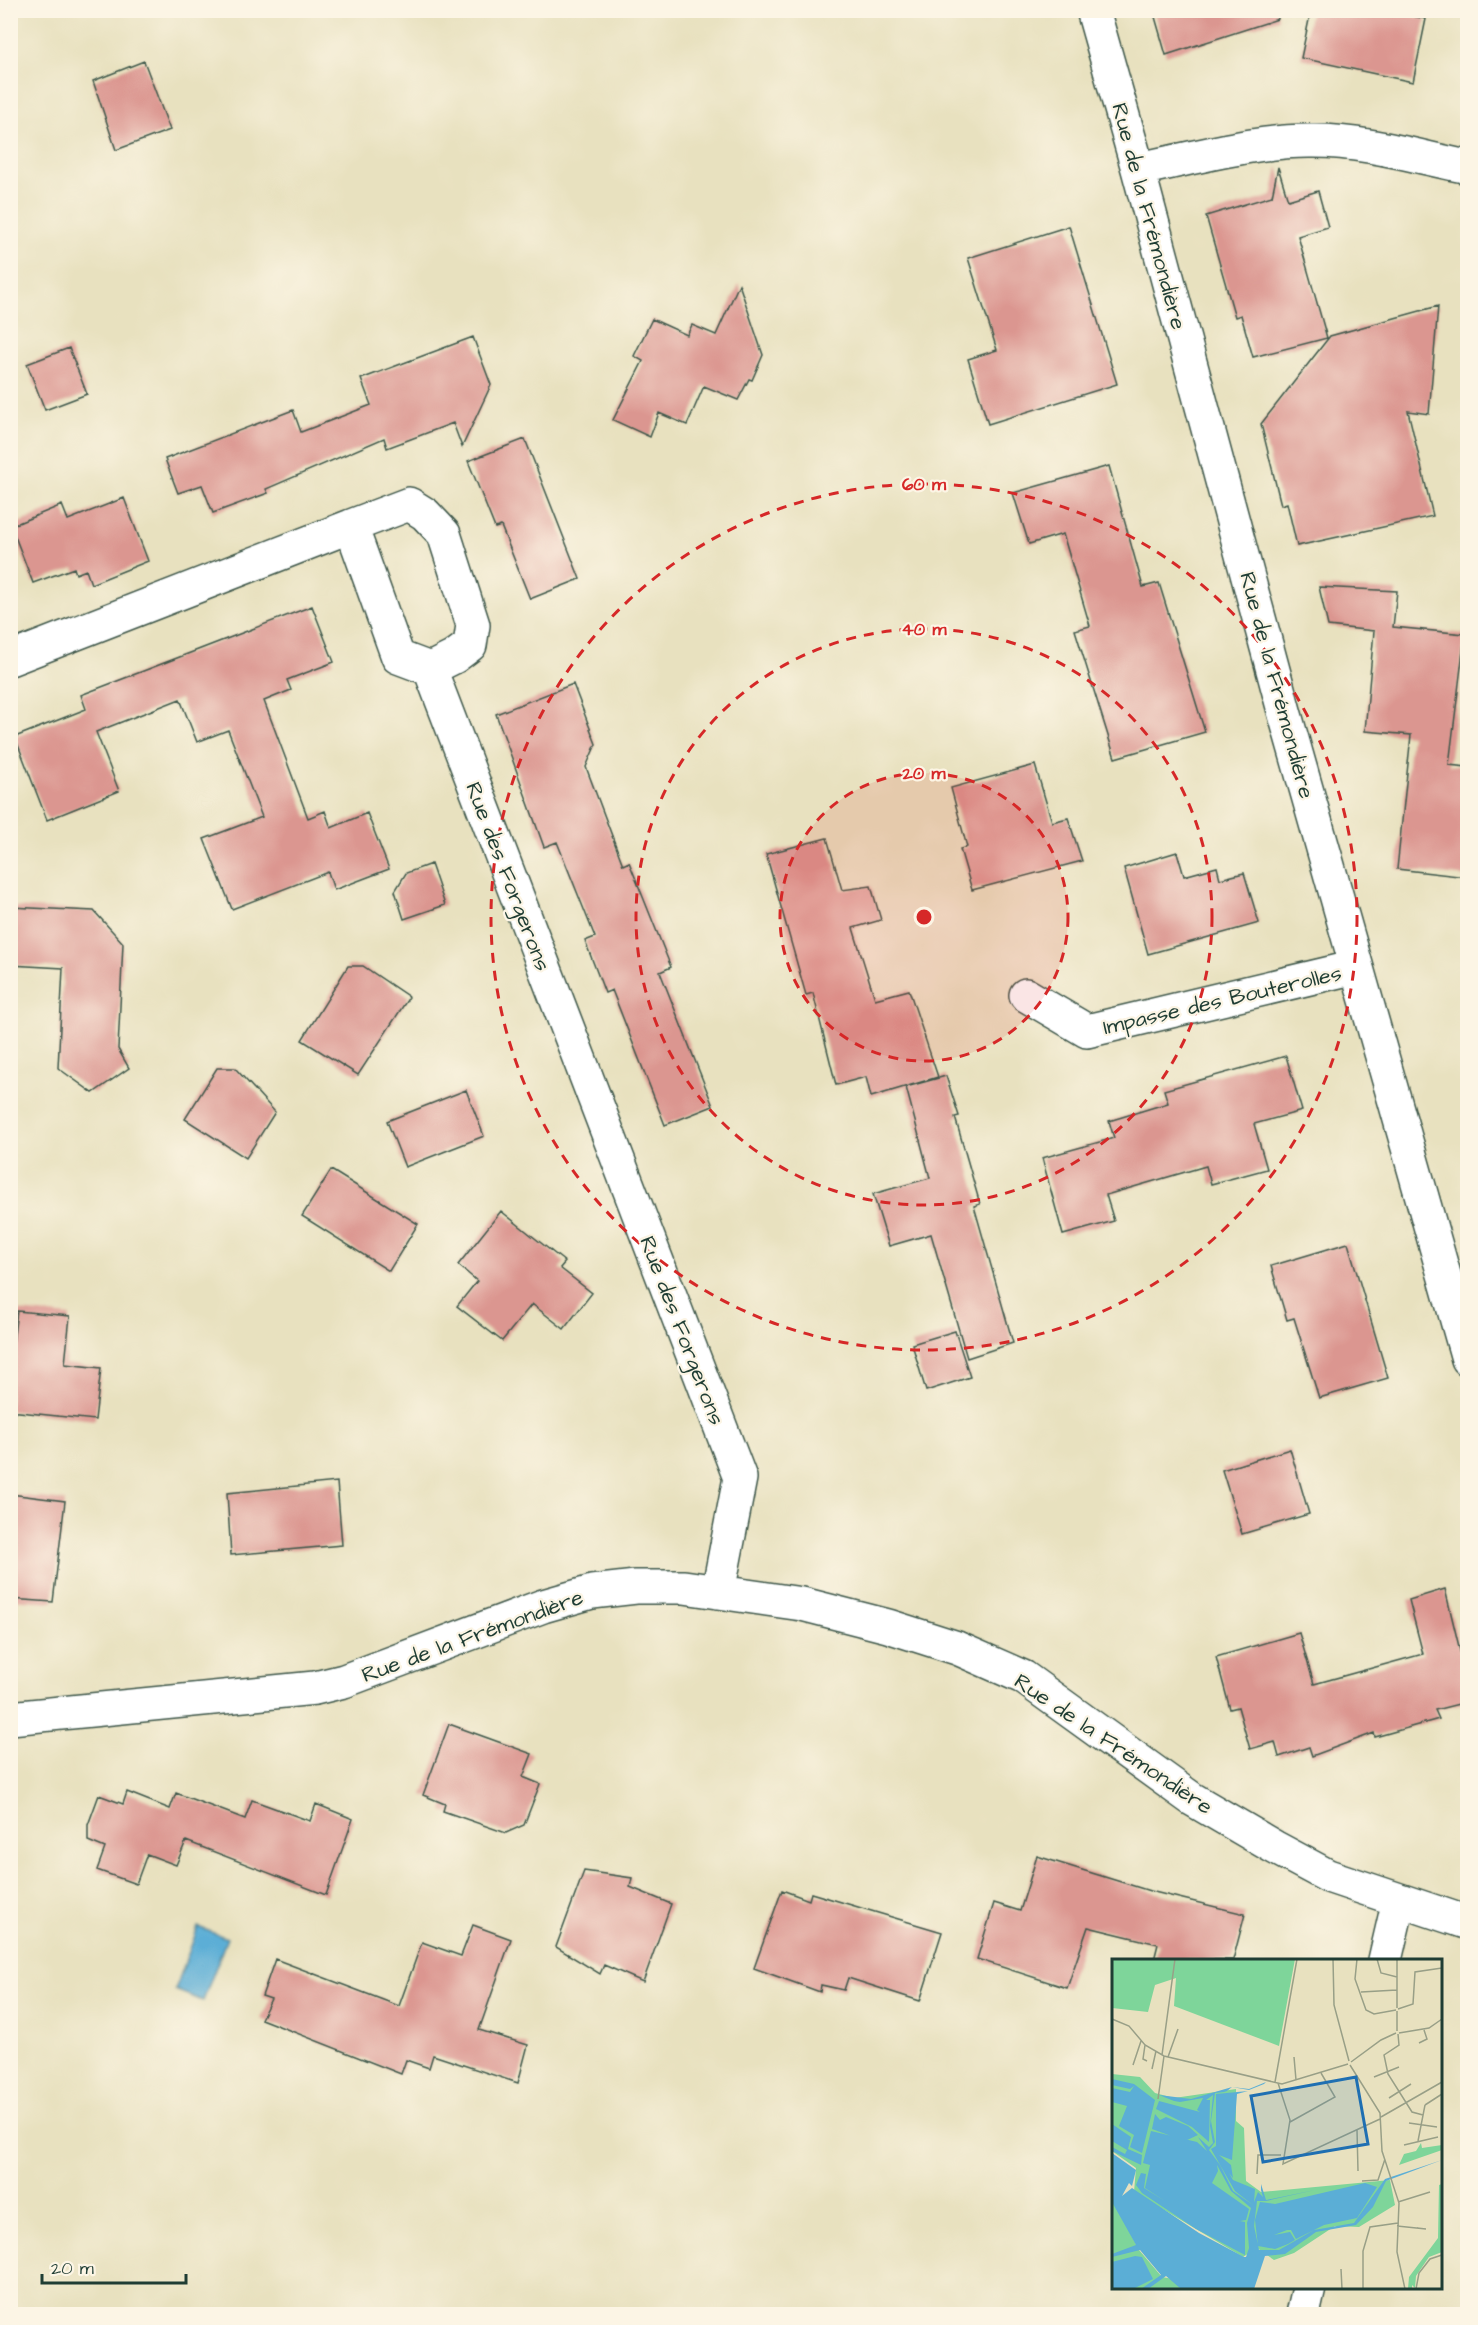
<svg xmlns="http://www.w3.org/2000/svg" width="1478" height="2325" font-family="'Architects Daughter',sans-serif">
  <style>
    .water { fill: #5baed6; stroke: #3d7685; stroke-width: 1.5 }
    .building { fill: #db9690 }
    .lines { fill: none; stroke-linecap: round; stroke-linejoin: round }
    .minor-casing { stroke: #3d5649; stroke-width: 36 }
    .minor { stroke: #fff; stroke-width: 33 }
    .ring { fill: none; stroke: #d62828; stroke-width: 3; stroke-dasharray: 10 8 }
    .labels { text-anchor: middle; stroke-width: 4.5; stroke-linejoin: round; paint-order: stroke }
    .street-label { font-size: 22px; fill: #1f3d34; stroke: #fcf5e5 }
    .inset-road { fill: none; stroke: #989f87; stroke-width: 1.5 }
    .view { fill: #1f6fb2; fill-opacity: 0.15; stroke: #1f6fb2; stroke-width: 3 }
    .inset-edge { fill: none; stroke: #1f3d34; stroke-width: 3 }
    .centre { fill: #d62828; stroke: #fcf5e5; stroke-width: 3 }
    .ring-label { font-size: 18px; text-anchor: middle; font-weight: bold; fill: #d62828; stroke: #fcf5e5; stroke-width: 4.5; stroke-linejoin: round; paint-order: stroke }
  </style>
  <rect width="100%" height="100%" fill="#fcf5e5"/>
  <filter id="ink" filterUnits="userSpaceOnUse"><feTurbulence type="fractalNoise" baseFrequency=".0167" numOctaves="2"/><feDisplacementMap in="SourceGraphic" scale="12" xChannelSelector="R" yChannelSelector="G"/><feConvolveMatrix kernelMatrix="1 2 1 2 8 2 1 2 1" color-interpolation-filters="sRGB"/></filter>
  <filter id="wash" filterUnits="userSpaceOnUse"><feTurbulence type="fractalNoise" baseFrequency=".008" numOctaves="4" result="noise"/><feDisplacementMap in="SourceGraphic" scale="24" xChannelSelector="R" yChannelSelector="G"/><feGaussianBlur stdDeviation="1.35" result="paint"/><feColorMatrix in="noise" values="0 0 0 0 0 0 0 0 0 0 0 0 0 0 0 0 0 1.4 0 .05"/><feComposite in="paint" operator="in"/></filter>
  <g filter="url(#wash)">
    <rect width="100%" height="100%" fill="#e8e1bf"/>
    <path class="water" d="M 198,1927 L 227,1938 L 203,2001 L 175,1990 Z"/>
    <g id="blocks">
      <path class="building" d="M 1153,10 L 1277,10 L 1278,19 L 1166,55 Z
        M 1311,10 L 1386,10 L 1426,19 L 1413,82 L 1301,58 Z
        M 144,61 L 170,130 L 116,150 L 93,81 Z
        M 1278,167 L 1288,200 L 1318,191 L 1328,227 L 1298,236 L 1327,338 L 1253,357 L 1241,315 L 1235,317 L 1206,216 L 1272,196 Z
        M 1069,226 L 1117,384 L 988,424 L 968,359 L 997,350 L 968,258 Z
        M 739,284 L 763,355 L 752,380 L 749,379 L 738,400 L 704,386 L 687,425 L 659,413 L 650,437 L 613,420 L 643,361 L 634,356 L 652,319 L 687,335 L 692,325 L 716,335 Z
        M 1438,306 L 1429,414 L 1408,411 L 1433,516 L 1297,546 L 1287,503 L 1281,505 L 1261,424 L 1330,336 Z
        M 473,337 L 491,385 L 462,447 L 453,423 L 387,448 L 384,438 L 266,489 L 268,493 L 213,513 L 202,485 L 178,493 L 165,459 L 293,410 L 301,432 L 371,405 L 361,379 Z
        M 69,348 L 87,394 L 45,410 L 27,364 Z
        M 525,439 L 580,579 L 530,599 L 501,526 L 495,528 L 468,461 Z
        M 1109,466 L 1143,587 L 1159,583 L 1205,732 L 1115,758 L 1075,630 L 1090,626 L 1063,534 L 1029,544 L 1013,493 Z
        M 124,498 L 148,561 L 91,584 L 86,570 L 76,574 L 74,568 L 33,583 L 11,526 L 62,505 L 68,520 Z
        M 1319,587 L 1397,591 L 1393,627 L 1465,634 L 1449,765 L 1467,767 L 1467,877 L 1397,869 L 1411,735 L 1365,731 L 1374,631 L 1328,626 Z
        M 312,606 L 334,662 L 287,680 L 291,690 L 264,701 L 308,818 L 325,811 L 331,828 L 367,813 L 389,869 L 334,890 L 328,872 L 232,909 L 204,839 L 262,817 L 228,730 L 197,742 L 180,699 L 96,732 L 119,791 L 47,820 L 15,737 L 86,709 L 81,695 Z
        M 573,684 L 596,744 L 586,767 L 623,865 L 629,862 L 671,967 L 660,972 L 713,1106 L 665,1125 L 612,990 L 605,993 L 585,941 L 595,937 L 557,842 L 544,847 L 496,714 Z
        M 1035,765 L 1052,822 L 1068,818 L 1082,861 L 972,890 L 960,849 L 967,847 L 951,788 Z
        M 827,838 L 842,890 L 871,886 L 881,920 L 853,928 L 875,999 L 909,990 L 938,1077 L 871,1097 L 866,1077 L 836,1085 L 813,993 L 806,995 L 766,854 Z
        M 1177,852 L 1184,876 L 1217,867 L 1220,879 L 1244,873 L 1259,923 L 1148,954 L 1124,868 Z
        M 431,864 L 445,905 L 404,919 L 395,891 L 406,873 Z
        M 10,907 L 94,911 L 123,943 L 118,1049 L 129,1068 L 93,1093 L 58,1068 L 63,968 L 10,965 Z
        M 348,966 L 363,966 L 409,997 L 358,1075 L 302,1040 Z
        M 1286,1056 L 1302,1111 L 1254,1124 L 1267,1169 L 1211,1184 L 1206,1166 L 1106,1195 L 1114,1221 L 1063,1235 L 1042,1158 L 1114,1138 L 1109,1121 L 1168,1103 L 1164,1090 Z
        M 217,1068 L 235,1068 L 275,1112 L 246,1158 L 185,1119 Z
        M 946,1076 L 959,1116 L 955,1117 L 980,1204 L 974,1206 L 1013,1343 L 967,1358 L 931,1234 L 889,1246 L 873,1194 L 930,1178 L 906,1087 Z
        M 466,1090 L 484,1136 L 405,1167 L 387,1121 Z
        M 331,1170 L 418,1224 L 389,1271 L 302,1216 Z
        M 501,1211 L 565,1262 L 560,1268 L 592,1293 L 564,1329 L 532,1304 L 502,1341 L 457,1306 L 477,1281 L 458,1265 Z
        M 1348,1243 L 1388,1378 L 1319,1398 L 1294,1318 L 1287,1320 L 1271,1266 Z
        M 17,1311 L 70,1316 L 65,1364 L 101,1368 L 95,1420 L 10,1411 L 10,1369 Z
        M 955,1331 L 970,1377 L 926,1391 L 912,1344 Z
        M 1290,1449 L 1309,1514 L 1242,1534 L 1222,1470 Z
        M 337,1482 L 342,1545 L 231,1555 L 227,1493 Z
        M 10,1494 L 65,1501 L 53,1602 L 10,1599 Z
        M 1445,1589 L 1462,1659 L 1467,1658 L 1467,1702 L 1435,1710 L 1439,1719 L 1375,1737 L 1374,1733 L 1312,1756 L 1309,1747 L 1279,1757 L 1275,1742 L 1250,1749 L 1238,1707 L 1230,1709 L 1216,1657 L 1299,1633 L 1314,1684 L 1423,1654 L 1409,1600 Z
        M 449,1724 L 532,1754 L 523,1777 L 540,1784 L 524,1825 L 506,1833 L 443,1811 L 445,1804 L 423,1795 Z
        M 127,1792 L 170,1809 L 176,1793 L 245,1819 L 252,1800 L 310,1821 L 316,1804 L 353,1819 L 326,1895 L 186,1841 L 176,1865 L 147,1854 L 136,1884 L 97,1870 L 105,1848 L 88,1841 L 88,1825 L 99,1795 L 123,1804 Z
        M 1037,1856 L 1150,1891 L 1245,1914 L 1233,1960 L 1154,1960 L 1158,1944 L 1088,1927 L 1067,1988 L 977,1959 L 994,1903 L 1020,1911 Z
        M 584,1871 L 632,1878 L 630,1887 L 671,1904 L 643,1982 L 604,1965 L 600,1974 L 556,1947 Z
        M 782,1890 L 809,1900 L 811,1893 L 942,1932 L 920,2001 L 848,1978 L 844,1990 L 821,1985 L 820,1992 L 754,1968 Z
        M 473,1925 L 511,1939 L 479,2030 L 528,2045 L 518,2083 L 433,2055 L 429,2068 L 406,2060 L 401,2074 L 261,2019 L 271,1999 L 262,1996 L 275,1959 L 399,2006 L 422,1942 L 461,1956 Z"/>
    </g>
  </g>
  <g filter="url(#ink)">
    <use href="#blocks" fill-opacity="0" stroke="#3d5649" stroke-width="1.5"/>
    <g class="lines">
      <g class="minor-casing">
        <path id="minor" d="M 1093,10 L 1138,169 L 1284,711 L 1468,1359
          M 1138,169 C 1195,158 1256,140 1314,141 C 1366,141 1418,157 1468,167
          M 351,526 L 409,504 L 425,514 L 444,534 L 473,625 L 470,645 L 454,657 L 430,669
          M 10,659 L 351,526 L 398,657 L 430,669 L 740,1478 L 718,1592
          M 1026,995 L 1087,1031 L 1356,967
          M 10,1718 L 315,1688 L 344,1681 L 543,1606 L 592,1592 L 636,1587 L 684,1587 L 802,1604 L 888,1626 L 957,1648 L 1023,1677 L 1192,1799 L 1274,1847 L 1328,1876 L 1468,1923
          M 1385,1960 L 1399,1900
          M 1303,2314 L 1309,2288"/>
      </g>
      <use href="#minor" class="minor"/>
    </g>
  </g>
  <circle cx="924" cy="917" r="144" fill="#d62828" fill-opacity=".12"/>
  <g class="ring">
    <circle cx="924" cy="917" r="144"/>
    <circle cx="924" cy="917" r="288"/>
    <circle cx="924" cy="917" r="433"/>
  </g>
  <g class="labels">
    <g class="street-label">
      <text transform="translate(1150 216) rotate(75)" y="8">Rue de la Frémondière</text>
      <text transform="translate(1278 685) rotate(75)" y="8">Rue de la Frémondière</text>
      <text transform="translate(509 876) rotate(69)" y="8">Rue des Forgerons</text>
      <text transform="translate(1222 999) rotate(-13)" y="8">Impasse des Bouterolles</text>
      <text transform="translate(683 1330) rotate(69)" y="8">Rue des Forgerons</text>
      <text transform="translate(472 1635) rotate(-20)" y="8">Rue de la Frémondière</text>
      <text transform="translate(1114 1743) rotate(34)" y="8">Rue de la Frémondière</text>
    </g>
  </g>
  <g transform="translate(1112 1959)">
    <rect width="330" height="330" fill="#e8e1bf"/>
    <path d="M 0,0 L 183,0 L 167,87 L 62,47 L 64,19 L 43,26 L 36,53 L 0,49 ZM 0,115 L 28,118 L 43,134 L 62,139 L 124,130 L 124,162 L 132,169 L 134,222 L 149,233 L 278,221 L 283,246 L 247,268 L 223,267 L 182,294 L 162,301 L 145,289 L 131,298 L 22,233 L 24,209 L 0,192 ZM 309,184 L 310,189 L 330,186 L 330,191 L 287,206 L 292,195 L 304,192 ZM 330,225 L 330,293 L 317,298 L 304,317 L 303,329 L 300,326 L 300,330 L 296,330 L 297,318 L 326,279 L 327,226 ZM 0,240 L 27,291 L 50,318 L 61,320 L 69,330 L 0,330 Z" fill="#7ed59a"/>
    <path d="M 0,120 L 22,125 L 43,141 L 30,194 L 18,188 L 22,176 L 7,167 L 15,147 L 0,143 L 0,129 L 18,133 L 22,127 L 18,130 L 0,126 ZM 154,123 L 163,125 L 154,123 L 152,125 L 137,131 L 120,128 L 115,132 L 112,133 L 103,134 L 99,162 L 103,183 L 97,191 L 108,206 L 121,232 L 141,246 L 123,232 L 99,190 L 104,187 L 104,135 L 136,132 L 125,135 L 120,201 L 107,196 L 119,206 L 121,219 L 117,214 L 121,221 L 143,230 L 142,243 L 146,233 L 151,238 L 149,231 L 149,225 L 154,241 L 203,231 L 154,242 L 145,242 L 142,267 L 147,291 L 167,291 L 202,271 L 242,264 L 273,220 L 330,201 L 274,222 L 261,248 L 244,266 L 204,273 L 173,295 L 153,297 L 142,330 L 69,330 L 54,317 L 36,330 L 29,330 L 49,316 L 28,291 L 0,298 L 0,295 L 24,286 L 0,243 L 0,194 L 24,211 L 20,227 L 17,224 L 10,237 L 20,229 L 87,274 L 132,298 L 134,298 L 137,289 L 135,264 L 139,249 L 119,232 L 105,206 L 106,212 L 100,224 L 137,250 L 134,261 L 128,262 L 133,263 L 133,296 L 84,270 L 30,234 L 24,226 L 29,214 L 34,215 L 32,229 L 53,242 L 33,229 L 38,206 L 31,204 L 39,172 L 85,183 L 95,192 L 86,178 L 97,188 L 101,184 L 98,167 L 101,136 L 94,141 L 98,141 L 97,183 L 80,168 L 44,150 L 47,142 L 88,153 L 85,151 L 91,139 L 68,143 L 62,142 L 47,136 L 79,140 L 120,128 L 137,130 ZM 43,155 L 48,161 L 54,158 L 76,167 L 86,176 L 73,182 L 40,170 ZM 0,165 L 19,178 L 16,190 L 30,196 L 29,206 L 0,192 L 0,188 L 13,195 L 15,191 L 0,182 ZM 253,224 L 265,228 L 245,259 L 212,266 L 184,280 L 179,271 L 175,271 L 162,276 L 178,273 L 183,281 L 176,285 L 163,290 L 146,287 L 143,261 L 148,243 L 163,245 ZM 23,297 L 30,298 L 41,320 L 21,330 L 0,330 L 0,303 Z" fill="#5baed6"/>
    <path class="inset-road" d="M 221,0 L 222,46 L 237,102M 245,0 L 243,20 L 254,51 L 262,55 L 284,51M 265,0 L 269,14 L 285,18M 285,0 L 285,49M 249,33 L 285,31M 286,50 L 301,45 L 303,13 L 330,9M 285,52 L 285,72M 0,60 L 17,67 L 33,86 L 52,97 L 170,125 L 236,105M 287,74 L 317,69 L 330,60M 286,75 L 287,86 L 272,96 L 276,115 L 300,153 L 311,156M 307,84 L 315,80 L 312,71M 33,86 L 31,100 L 35,102M 50,96 L 63,0M 56,98 L 66,70M 182,98 L 184,121M 239,103 L 269,81 L 284,74M 21,106 L 29,82M 238,106 L 268,154 L 270,192 L 287,244 L 285,293 L 293,330M 40,110 L 44,92M 262,118 L 287,108M 163,123 L 185,0M 166,124 L 178,161 L 171,205 L 268,160M 277,139 L 299,125M 46,140 L 52,97M 313,146 L 330,135M 269,158 L 330,123M 178,163 L 223,138 L 209,114M 297,164 L 325,168M 245,171 L 246,212M 306,182 L 313,146M 292,186 L 326,178M 145,215 L 146,196 L 169,196M 250,222 L 266,221 L 273,200M 286,243 L 318,233M 285,267 L 314,270 L 305,269M 229,310 L 230,330M 251,330 L 251,292 L 258,268 L 286,264M 304,330 L 307,314 L 318,300 L 330,296"/>
    <path class="view" d="M 244,118 L 256,185 L 151,203 L 139,137 Z"/>
    <rect width="330" height="330" class="inset-edge"/>
  </g>
  <circle cx="924" cy="917" r="9" class="centre"/>
  <g class="ring-label">
    <text x="924" y="490">60 m</text>
    <text x="924" y="635">40 m</text>
    <text x="924" y="779">20 m</text>
  </g>
  <rect width="1478" height="2325" fill="none" stroke="#fcf5e5" stroke-width="36"/>
  <path d="M42 2274v9h144v-9" fill="none" stroke="#1f3d34" stroke-width="3"/>
  <text x="51" y="2274" font-size="18" fill="#1f3d34" stroke="#fcf5e5" stroke-width="4.5" paint-order="stroke">20 m</text>
</svg>
